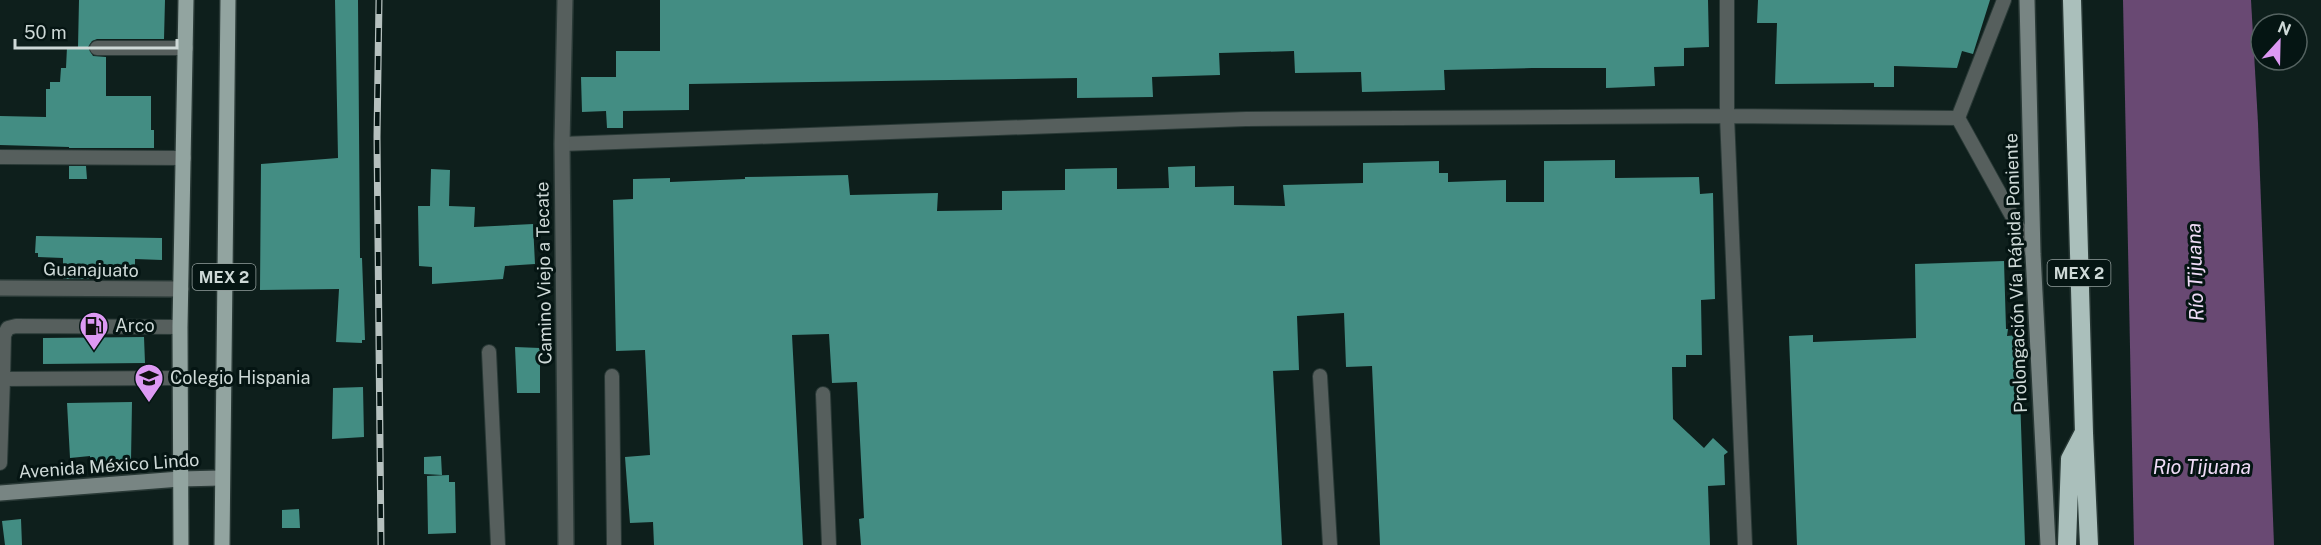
<svg xmlns="http://www.w3.org/2000/svg" width="2321" height="545" font-family="'Public Sans',sans-serif">
  <style>
    .water { fill: #694973 }
    .building { fill: #438d83 }
    .lines { fill: none; stroke-linecap: round; stroke-linejoin: round }
    .lane-casing { stroke: #293936; stroke-width: 16 }
    .street-casing { stroke: #293936; stroke-width: 18 }
    .secondary-casing { stroke: #293936; stroke-width: 18 }
    .primary-casing { stroke: #293936; stroke-width: 18 }
    .highway-casing { stroke: #293936; stroke-width: 21 }
    .lane { stroke: #565f5d; stroke-width: 14 }
    .street { stroke: #565f5d; stroke-width: 15 }
    .secondary { stroke: #788583; stroke-width: 15 }
    .primary { stroke: #92a4a0; stroke-width: 15 }
    .highway { stroke: #aabfbb; stroke-width: 18 }
    .rail-casing { stroke: #b5c0be; stroke-width: 7 }
    .rail { stroke: #051513; stroke-width: 4.5; stroke-dasharray: 14; stroke-linecap: butt }
    .labels { text-anchor: middle; stroke-width: 6; stroke-linejoin: round; paint-order: stroke }
    .shield { fill: #051513; stroke: #929e9c; stroke-width: 1.5 }
    .shield-label { font-size: 16px; font-weight: bold; fill: #ced9d7 }
    .street-label { font-size: 18px; fill: #ced9d7; stroke: #051513 }
    .poi-label { font-size: 18px; fill: #ced9d7; stroke: #051513; text-anchor: start }
    .water-label { font-size: 20px; font-style: italic; fill: #f0dcf7; stroke: #051513 }
  </style>
  <rect width="100%" height="100%" fill="#0e1f1c"/>
  <path class="water" d="M 2123,0 L 2251,0 L 2258,123 L 2274,545 L 2134,545 Z"/>
  <path class="building" d="M 79,0 L 165,0 L 164,39 L 97,39 L 92,41 L 88,47 L 93,56 L 106,57 L 106,96 L 151,96 L 151,130 L 154,130 L 154,148 L 69,148 L 69,147 L 0,145 L 0,116 L 46,117 L 46,89 L 50,89 L 50,82 L 60,82 L 61,68 L 66,68 L 67,47 L 78,47 Z
    M 335,0 L 358,0 L 360,258 L 362,258 L 365,340 L 362,340 L 362,343 L 336,342 L 339,289 L 260,290 L 261,164 L 338,158 Z
    M 660,0 L 1708,0 L 1709,47 L 1684,48 L 1684,66 L 1654,67 L 1655,86 L 1606,88 L 1606,68 L 1532,68 L 1444,70 L 1445,90 L 1362,92 L 1361,72 L 1295,73 L 1294,51 L 1219,53 L 1220,75 L 1152,77 L 1153,97 L 1077,98 L 1077,78 L 689,84 L 689,110 L 623,111 L 623,128 L 607,128 L 606,111 L 582,112 L 581,77 L 616,77 L 616,51 L 660,51 Z
    M 1758,0 L 1990,0 L 1973,54 L 1962,51 L 1957,68 L 1894,66 L 1894,87 L 1874,87 L 1874,83 L 1775,84 L 1777,23 L 1757,23 Z
    M 1615,160 L 1615,178 L 1699,177 L 1700,194 L 1713,193 L 1715,299 L 1701,300 L 1702,355 L 1686,355 L 1686,367 L 1672,367 L 1673,419 L 1704,448 L 1713,438 L 1728,452 L 1724,455 L 1725,485 L 1708,486 L 1710,545 L 1380,545 L 1372,366 L 1346,367 L 1344,313 L 1297,316 L 1299,370 L 1273,371 L 1282,545 L 861,545 L 859,519 L 864,518 L 857,382 L 832,383 L 829,334 L 792,335 L 803,545 L 654,545 L 653,522 L 630,523 L 625,457 L 650,455 L 645,350 L 616,351 L 613,200 L 633,199 L 633,179 L 670,178 L 670,182 L 745,179 L 745,177 L 848,175 L 850,195 L 938,193 L 937,211 L 1002,210 L 1002,191 L 1065,190 L 1065,169 L 1117,168 L 1117,189 L 1169,188 L 1168,167 L 1195,166 L 1195,187 L 1234,186 L 1234,205 L 1285,206 L 1283,185 L 1363,183 L 1363,163 L 1439,161 L 1439,173 L 1448,173 L 1448,182 L 1506,180 L 1506,202 L 1544,202 L 1544,161 Z
    M 69,166 L 86,166 L 87,179 L 69,179 Z
    M 431,169 L 450,170 L 449,206 L 475,207 L 474,227 L 533,224 L 535,264 L 505,266 L 503,279 L 432,284 L 432,267 L 419,266 L 418,206 L 430,206 Z
    M 36,236 L 162,238 L 162,260 L 135,259 L 135,275 L 124,274 L 124,279 L 63,279 L 63,258 L 38,257 L 38,253 L 35,253 Z
    M 2004,261 L 2006,329 L 2008,329 L 2007,336 L 2018,335 L 2025,545 L 1797,545 L 1789,336 L 1813,335 L 1813,342 L 1916,338 L 1915,264 Z
    M 144,337 L 145,363 L 43,364 L 43,338 Z
    M 515,347 L 540,348 L 540,393 L 517,393 Z
    M 363,387 L 364,437 L 332,439 L 333,388 Z
    M 132,402 L 131,461 L 90,464 L 90,456 L 70,458 L 67,403 Z
    M 441,456 L 442,475 L 424,474 L 424,457 Z
    M 449,475 L 449,482 L 455,482 L 456,533 L 428,534 L 427,476 Z
    M 299,509 L 300,528 L 282,528 L 282,510 Z
    M 21,519 L 22,545 L 5,545 L 2,521 Z"/>
  <g class="lines">
    <g class="lane-casing">
      <path id="lane" d="M 1727,0 L 1727,116 L 1745,545
        M 97,48 L 186,48
        M 1958,118 L 2033,254
        M 1958,118 L 2004,0
        M 562,144 L 1246,119 L 1727,116 L 1958,118
        M 0,157 L 184,158
        M 180,327 L 16,326 L 8,328 L 4,335 L 3,379 L 180,378
        M 489,352 L 498,545
        M 612,376 L 614,545
        M 1320,376 L 1330,545
        M 823,394 L 829,545
        M 0,463 L 3,379"/>
    </g>
    <g class="street-casing">
      <path id="street" d="M 565,0 L 562,144 L 566,545
        M 0,288 L 181,289"/>
    </g>
    <g class="secondary-casing">
      <path id="secondary" d="M 2027,0 L 2033,254 L 2048,545
        M 0,493 L 180,479 L 221,478"/>
    </g>
    <g class="primary-casing">
      <path id="primary" d="M 181,545 L 180,327 L 186,0
        M 222,545 L 228,0"/>
    </g>
    <g class="highway-casing">
      <path id="highway" d="M 2072,0 L 2084,433 L 2089,545
        M 2067,545 L 2070,459 L 2083,434"/>
    </g>
    <use href="#lane" class="lane"/>
    <use href="#street" class="street"/>
    <use href="#secondary" class="secondary"/>
    <use href="#primary" class="primary"/>
    <use href="#highway" class="highway"/>
    <g class="rail-casing">
      <path id="rail" d="M 379,0 L 377,137 L 381,545"/>
    </g>
    <use href="#rail" class="rail"/>
  </g>
  <defs>
    <g id="fuel-pin" transform="scale(1.5)"><path d="M0 17L-7.5 6A9.5 9.5 0 1 1 7.5 6Z" fill="#dd99f3" stroke="#051513"/><path d="M-5.5-6h7V0h2V4h1.3V-2.5L3-4.5l.8-.8L6-3V5H2.5V1h-1V6h-7ZM-4.2-4.7v3.2H.2V-4.7Z" fill="#111"/></g>
    <g id="school-pin" transform="scale(1.5)"><path d="M0 17L-7.5 6A9.5 9.5 0 1 1 7.5 6Z" fill="#dd99f3" stroke="#051513"/><path d="M0-5L7-2L0 1L-7-2ZM-4 1L0 2.5L4 1V4Q0 6-4 4Z" fill="#111"/></g>
  </defs>
  <g fill-rule="evenodd">
    <use href="#fuel-pin" x="94" y="326"/>
    <use href="#school-pin" x="149" y="378"/>
  </g>
  <g class="labels">
    <g class="shield">
      <rect x="2047.5" y="260" width="63" height="26" rx="4.5"/>
      <rect x="192.5" y="264" width="63" height="26" rx="4.5"/>
    </g>
    <g class="shield-label">
      <text x="2079" y="279">MEX 2</text>
      <text x="224" y="283">MEX 2</text>
    </g>
    <g class="street-label">
      <text transform="translate(91 270) rotate(1)" y="6">Guanajuato</text>
      <text transform="translate(544 273) rotate(-91)" y="6">Camino Viejo a Tecate</text>
      <text transform="translate(2016 273) rotate(-92)" y="6">Prolongación Vía Rápida Poniente</text>
      <text transform="translate(109 466) rotate(-4)" y="6">Avenida México Lindo</text>
    </g>
    <g class="poi-label">
      <text x="115" y="332">Arco</text>
      <text x="170" y="384">Colegio Hispania</text>
    </g>
    <g class="water-label">
      <text transform="translate(2195 272) rotate(-92)" y="7">Río Tijuana</text>
      <text x="2202" y="474">Rio Tijuana</text>
    </g>
  </g>
  <g transform="translate(2279 42) rotate(22)"><circle r="28" fill="#051513" stroke="#556361" stroke-width="1.5"/>
  <path d="M0-4.5L10 22L0 15L-10 22Z" fill="#dd99f3"/>
  <text y="-9" font-size="16" font-weight="bold" text-anchor="middle" fill="#ced9d7">N</text>
  </g>
  <path d="M15 39v9h162v-9" fill="none" stroke="#ced9d7" stroke-width="3"/>
  <text x="24" y="39" font-size="18" fill="#ced9d7" stroke="#051513" stroke-width="4.5" paint-order="stroke">50 m</text>
</svg>
